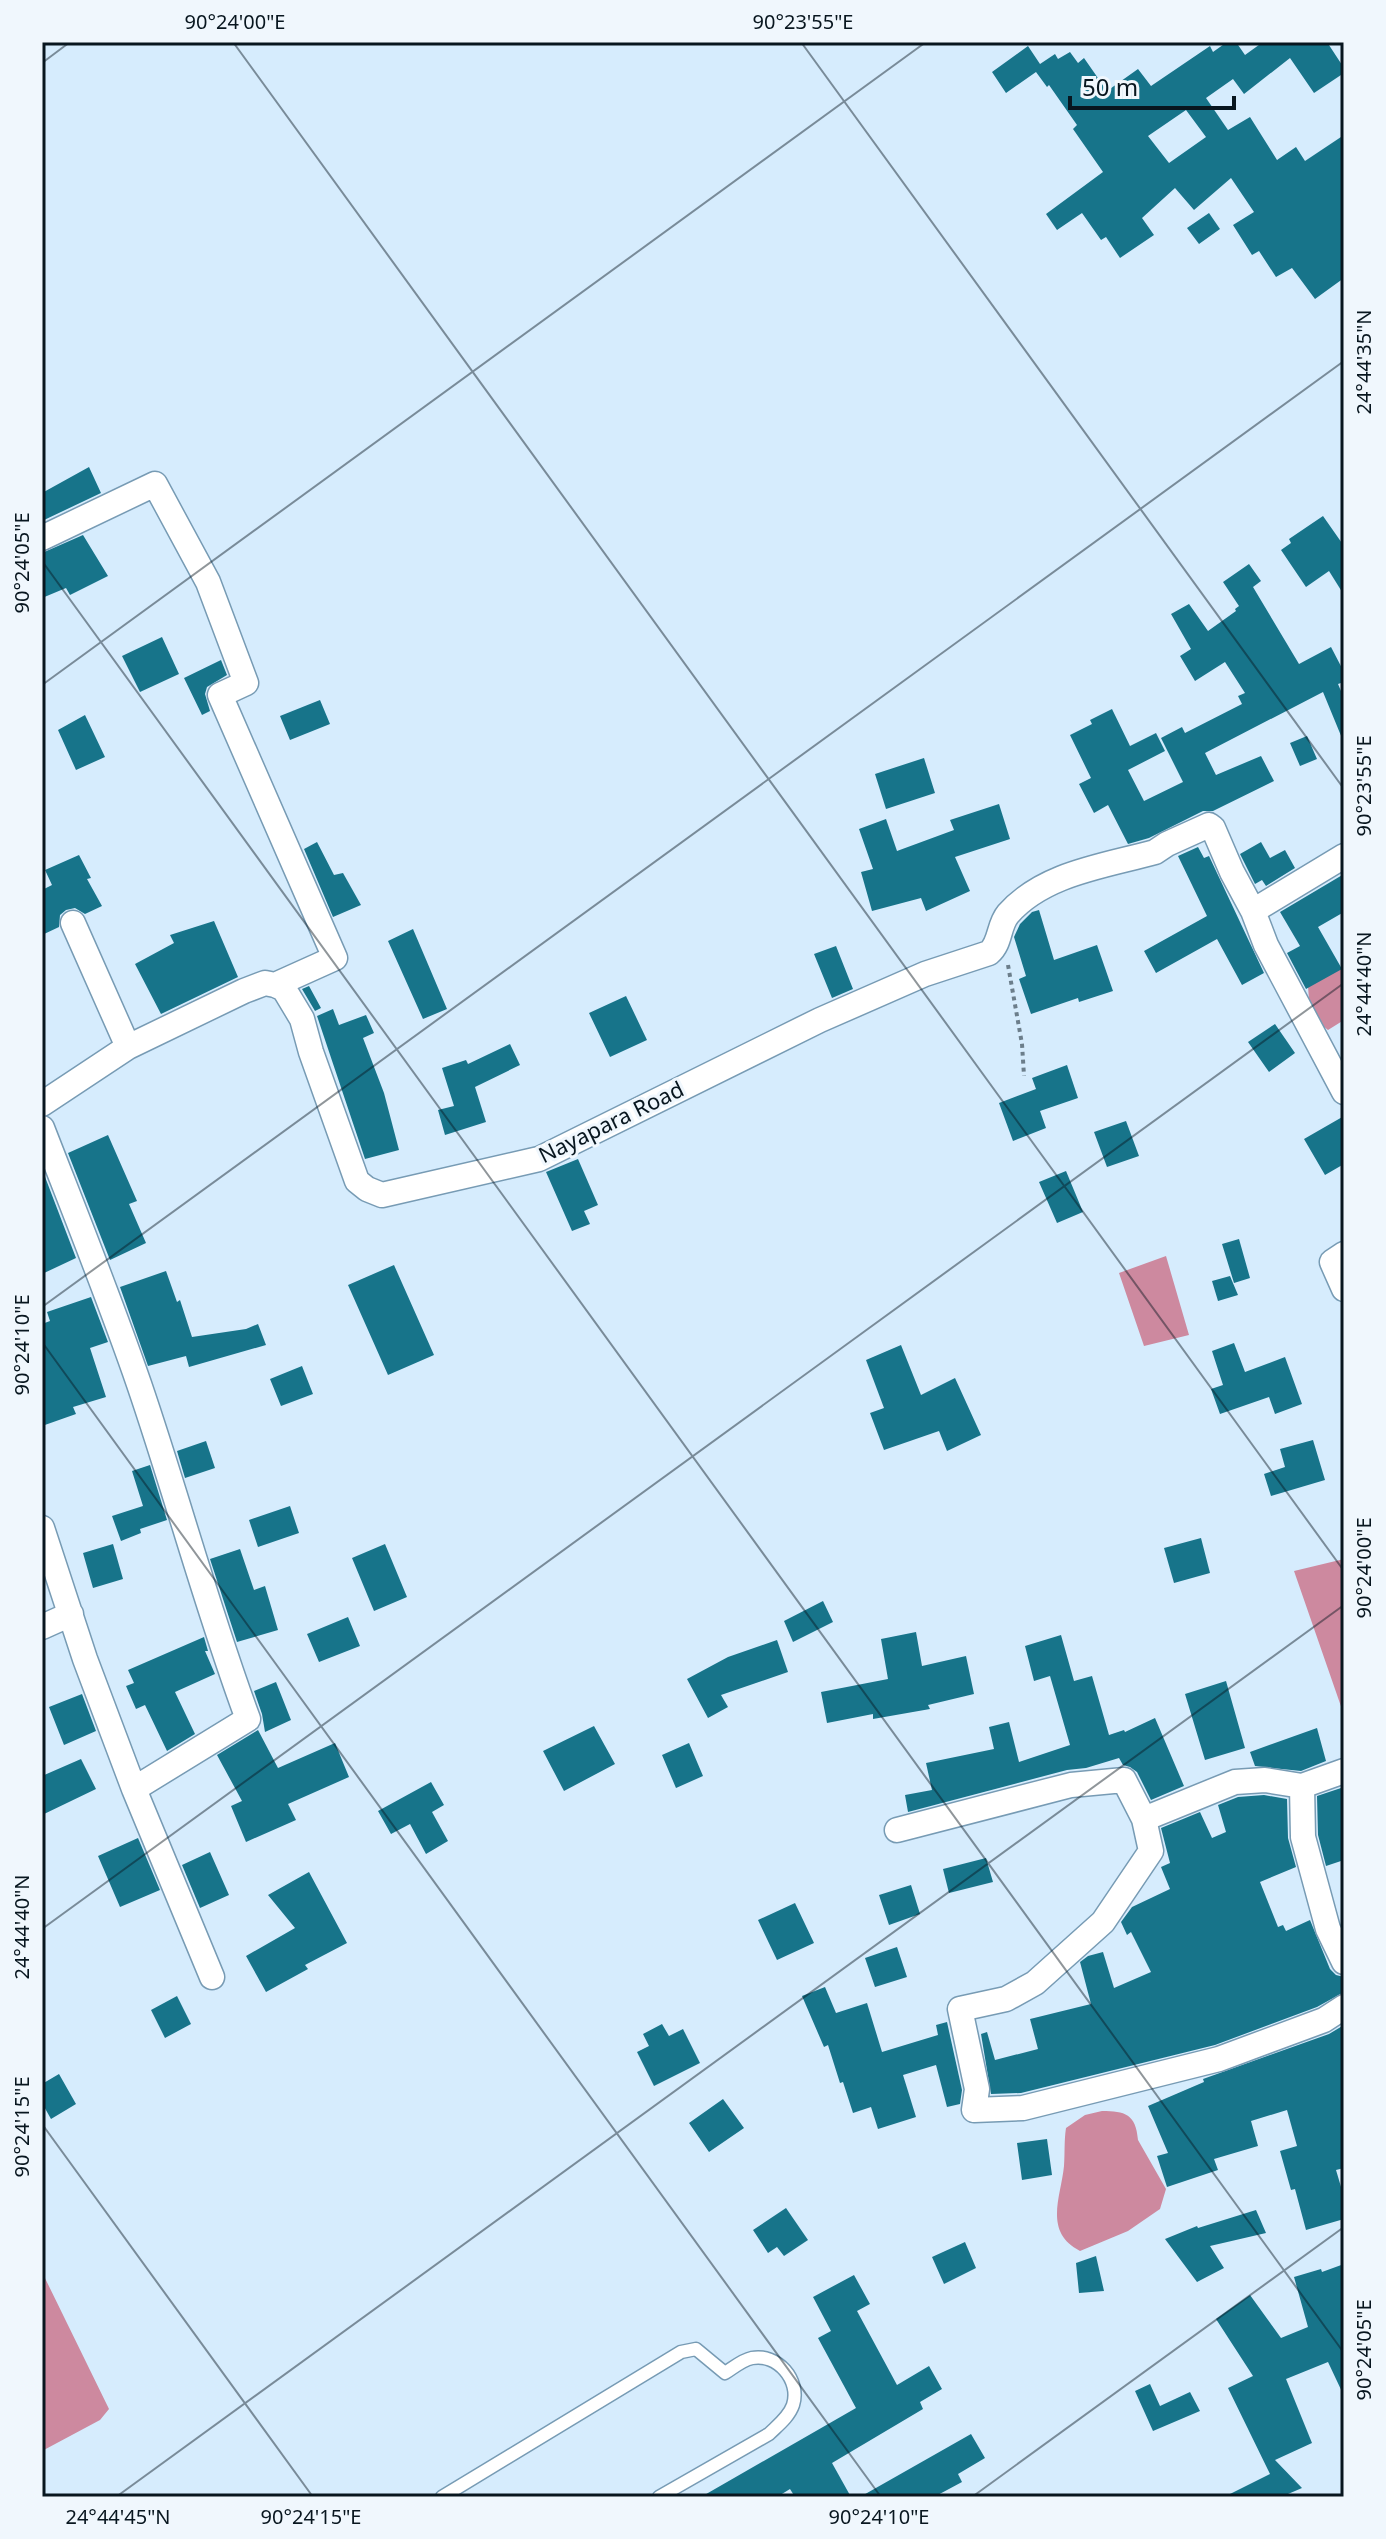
<svg xmlns="http://www.w3.org/2000/svg" width="1386" height="2539" font-family="'Noto Sans',sans-serif">
  <style>
    .water { fill: #cd899f }
    .building { fill: #17748a; fill-rule: evenodd }
    .lines { fill: none; stroke-linecap: round; stroke-linejoin: round }
    .service-casing { stroke: #779bb4; stroke-width: 15 }
    .minor-casing { stroke: #779bb4; stroke-width: 27 }
    .path { stroke: #6c7e8b; stroke-width: 4; stroke-dasharray: 4 4; stroke-linecap: butt }
    .service { stroke: #fff; stroke-width: 12 }
    .minor { stroke: #fff; stroke-width: 24 }
    .ticks { fill: none; stroke: #08161f; stroke-width: 2; stroke-opacity: 0.45 }
    .labels { text-anchor: middle; stroke-width: 6; stroke-linejoin: round; paint-order: stroke }
    .street-label { font-size: 22px; fill: #08161f; stroke: #f0f7fd }
    .neatline { fill: none; stroke: #08161f; stroke-width: 3 }
    .ticks-label { font-size: 20px; text-anchor: middle; fill: #08161f }
  </style>
  <rect width="100%" height="100%" fill="#d6ecfd"/>
  <path class="water" d="M 1328,964 L 1344,969 L 1344,1020 L 1328,1030 C 1311,1017 1309,1006 1308,985 Z
    M 1166,1256 L 1189,1335 L 1144,1346 L 1119,1273 Z
    M 1344,1559 L 1344,1715 L 1294,1571 Z
    M 1102,2111 C 1125,2111 1136,2114 1138,2140 L 1166,2189 L 1160,2209 L 1128,2231 L 1080,2251 C 1043,2232 1061,2197 1064,2166 C 1065,2153 1064,2141 1066,2128 L 1085,2115 Z
    M 42,2272 L 109,2409 L 100,2420 L 42,2451 Z"/>
  <path class="building" d="M 1227,42 L 1236,42 L 1245,55 L 1263,42 L 1327,42 L 1344,68 L 1344,73 L 1314,93 L 1290,58 L 1244,94 L 1233,79 L 1206,98 L 1228,130 L 1250,117 L 1277,160 L 1296,147 L 1305,161 L 1344,135 L 1344,278 L 1315,299 L 1292,268 L 1276,277 L 1259,251 L 1252,255 L 1233,225 L 1254,212 L 1231,178 L 1194,210 L 1175,188 L 1142,218 L 1154,235 L 1120,258 L 1106,237 L 1101,240 L 1082,213 L 1057,230 L 1046,214 L 1103,172 L 1073,129 L 1077,125 L 1049,85 L 1047,87 L 1036,72 L 1006,93 L 992,72 L 1028,46 L 1040,64 L 1055,54 L 1058,59 L 1070,52 L 1078,63 L 1084,58 L 1107,91 L 1138,69 L 1151,86 L 1210,46 L 1213,52 ZM 1186,110 L 1206,137 L 1169,163 L 1148,136 Z
    M 1209,213 L 1220,229 L 1199,244 L 1187,228 Z
    M 89,467 L 101,493 L 42,521 L 42,493 Z
    M 1323,516 L 1344,546 L 1344,595 L 1329,571 L 1306,587 L 1281,550 L 1291,543 L 1289,539 Z
    M 83,535 L 108,576 L 70,595 L 66,588 L 42,598 L 42,553 Z
    M 1249,564 L 1261,581 L 1253,587 L 1299,664 L 1331,647 L 1344,672 L 1344,682 L 1338,684 L 1344,698 L 1344,743 L 1323,692 L 1205,753 L 1216,775 L 1261,756 L 1274,781 L 1213,811 L 1203,811 L 1149,838 L 1128,844 L 1108,805 L 1094,813 L 1079,784 L 1091,778 L 1070,735 L 1092,724 L 1090,720 L 1112,709 L 1130,746 L 1156,733 L 1165,751 L 1128,770 L 1144,801 L 1183,782 L 1161,738 L 1182,727 L 1185,733 L 1242,704 L 1238,696 L 1245,693 L 1225,662 L 1195,681 L 1180,656 L 1191,649 L 1171,614 L 1189,604 L 1208,631 L 1236,611 L 1235,609 L 1239,606 L 1223,582 Z
    M 162,637 L 179,674 L 140,692 L 122,656 Z
    M 221,660 L 227,675 L 207,687 L 205,694 L 210,711 L 202,715 L 184,678 Z
    M 320,700 L 330,724 L 290,740 L 280,716 Z
    M 85,715 L 105,757 L 76,770 L 58,730 Z
    M 1307,736 L 1317,759 L 1300,766 L 1290,743 Z
    M 924,758 L 935,793 L 886,809 L 875,774 Z
    M 999,804 L 1010,839 L 955,857 L 970,891 L 926,911 L 921,898 L 872,911 L 861,872 L 873,869 L 859,829 L 886,819 L 897,851 L 954,830 L 950,820 Z
    M 317,842 L 334,875 L 343,873 L 361,905 L 333,917 L 304,849 Z
    M 1261,842 L 1270,858 L 1285,850 L 1295,868 L 1266,886 L 1262,880 L 1255,884 L 1240,854 Z
    M 1198,847 L 1204,858 L 1209,856 L 1264,973 L 1242,985 L 1217,939 L 1156,973 L 1144,951 L 1207,916 L 1178,856 Z
    M 79,855 L 91,878 L 87,879 L 102,906 L 85,914 L 75,908 L 66,910 L 60,915 L 59,927 L 42,935 L 42,890 L 52,885 L 45,870 Z
    M 1344,874 L 1344,912 L 1318,927 L 1342,969 L 1306,989 L 1287,953 L 1300,946 L 1280,912 Z
    M 1039,910 L 1054,960 L 1097,945 L 1113,991 L 1079,1002 L 1078,998 L 1031,1014 L 1019,979 L 1026,976 L 1014,937 L 1020,924 L 1032,912 Z
    M 214,921 L 238,977 L 161,1014 L 135,964 L 174,943 L 170,935 Z
    M 413,929 L 447,1009 L 423,1019 L 388,941 Z
    M 836,946 L 853,989 L 832,998 L 814,954 Z
    M 309,986 L 321,1008 L 315,1011 L 302,989 Z
    M 626,996 L 647,1040 L 610,1057 L 589,1013 Z
    M 333,1009 L 339,1025 L 366,1015 L 374,1033 L 363,1038 L 384,1093 L 399,1150 L 365,1159 L 317,1016 Z
    M 1275,1024 L 1295,1053 L 1269,1072 L 1248,1042 Z
    M 510,1044 L 520,1065 L 475,1087 L 486,1122 L 445,1135 L 438,1110 L 454,1106 L 442,1068 L 466,1060 L 468,1064 Z
    M 1067,1065 L 1078,1098 L 1040,1111 L 1046,1128 L 1013,1141 L 999,1103 L 1036,1089 L 1032,1078 Z
    M 1344,1116 L 1344,1164 L 1325,1175 L 1304,1139 Z
    M 1126,1121 L 1139,1156 L 1107,1167 L 1094,1132 Z
    M 108,1135 L 137,1201 L 129,1204 L 146,1243 L 110,1260 L 68,1153 Z
    M 578,1159 L 598,1205 L 584,1211 L 590,1224 L 572,1231 L 546,1172 Z
    M 42,1169 L 76,1258 L 42,1274 Z
    M 1066,1171 L 1083,1212 L 1057,1223 L 1039,1182 Z
    M 1239,1239 L 1250,1278 L 1234,1283 L 1222,1244 Z
    M 394,1265 L 434,1355 L 388,1375 L 348,1285 Z
    M 166,1271 L 177,1302 L 180,1300 L 192,1337 L 246,1329 L 258,1324 L 266,1345 L 189,1367 L 186,1356 L 148,1366 L 120,1287 Z
    M 1230,1276 L 1238,1295 L 1218,1301 L 1212,1281 Z
    M 91,1297 L 108,1342 L 90,1348 L 106,1397 L 73,1407 L 76,1414 L 42,1426 L 42,1324 L 50,1321 L 47,1312 Z
    M 1234,1343 L 1245,1372 L 1285,1357 L 1302,1404 L 1275,1414 L 1269,1397 L 1220,1414 L 1211,1389 L 1223,1385 L 1212,1351 Z
    M 901,1345 L 921,1395 L 955,1378 L 981,1435 L 947,1451 L 939,1431 L 884,1450 L 870,1413 L 884,1408 L 866,1360 Z
    M 302,1366 L 313,1394 L 281,1406 L 270,1379 Z
    M 1313,1440 L 1325,1480 L 1271,1496 L 1264,1474 L 1285,1467 L 1280,1449 Z
    M 206,1441 L 215,1468 L 185,1478 L 177,1451 Z
    M 150,1465 L 167,1520 L 140,1529 L 141,1533 L 121,1541 L 112,1516 L 143,1506 L 132,1471 Z
    M 290,1506 L 299,1533 L 258,1547 L 249,1520 Z
    M 1201,1538 L 1210,1573 L 1174,1583 L 1164,1548 Z
    M 113,1544 L 123,1579 L 93,1588 L 83,1553 Z
    M 385,1544 L 407,1597 L 374,1611 L 352,1558 Z
    M 240,1549 L 254,1590 L 265,1586 L 278,1630 L 237,1642 L 210,1559 Z
    M 823,1601 L 833,1622 L 793,1642 L 784,1621 Z
    M 348,1617 L 360,1646 L 319,1662 L 307,1634 Z
    M 916,1632 L 922,1666 L 966,1656 L 974,1694 L 928,1705 L 930,1709 L 873,1719 L 873,1714 L 827,1723 L 821,1692 L 888,1679 L 881,1639 Z
    M 1061,1635 L 1074,1681 L 1092,1676 L 1109,1735 L 1124,1730 L 1125,1732 L 1155,1718 L 1184,1786 L 1151,1800 L 1137,1772 L 1130,1767 L 1123,1765 L 1119,1758 L 1086,1768 L 1067,1770 L 908,1812 L 905,1795 L 932,1790 L 926,1763 L 994,1749 L 989,1727 L 1009,1722 L 1019,1762 L 1070,1745 L 1050,1676 L 1034,1681 L 1025,1646 Z
    M 204,1637 L 208,1651 L 205,1651 L 215,1674 L 175,1692 L 195,1734 L 167,1751 L 145,1705 L 136,1709 L 126,1686 L 134,1683 L 128,1670 Z
    M 777,1640 L 788,1672 L 721,1695 L 728,1707 L 708,1718 L 687,1679 L 728,1657 Z
    M 1226,1681 L 1245,1748 L 1205,1760 L 1185,1694 Z
    M 276,1682 L 291,1720 L 265,1732 L 262,1714 L 254,1691 Z
    M 82,1694 L 96,1731 L 64,1745 L 49,1707 Z
    M 594,1726 L 615,1764 L 564,1791 L 543,1751 Z
    M 1317,1728 L 1326,1761 L 1301,1771 L 1255,1766 L 1250,1752 Z
    M 258,1730 L 278,1768 L 335,1743 L 349,1777 L 288,1804 L 296,1820 L 246,1842 L 231,1806 L 242,1801 L 217,1755 Z
    M 689,1743 L 703,1776 L 676,1788 L 662,1755 Z
    M 81,1759 L 96,1789 L 42,1815 L 42,1776 Z
    M 431,1782 L 444,1805 L 432,1812 L 448,1841 L 426,1854 L 410,1824 L 391,1834 L 378,1811 Z
    M 1344,1787 L 1344,1860 L 1326,1866 L 1318,1835 L 1317,1796 Z
    M 1264,1795 L 1287,1799 L 1288,1838 L 1296,1867 L 1260,1882 L 1278,1927 L 1283,1925 L 1286,1931 L 1310,1920 L 1330,1969 L 1336,1975 L 1344,1977 L 1344,1992 L 1317,2007 L 1215,2045 L 1021,2093 L 991,2094 L 981,2034 L 987,2032 L 995,2060 L 1038,2049 L 1030,2019 L 1091,2004 L 1080,1962 L 1088,1956 L 1103,1952 L 1114,1988 L 1151,1972 L 1131,1932 L 1127,1935 L 1121,1922 L 1132,1907 L 1170,1889 L 1161,1867 L 1170,1863 L 1161,1828 L 1200,1812 L 1212,1838 L 1226,1832 L 1218,1805 L 1238,1797 Z
    M 138,1838 L 160,1890 L 120,1907 L 98,1856 Z
    M 210,1852 L 229,1895 L 200,1908 L 182,1865 Z
    M 986,1858 L 993,1882 L 949,1893 L 943,1869 Z
    M 309,1872 L 347,1943 L 305,1965 L 308,1969 L 266,1992 L 246,1956 L 295,1928 L 268,1895 Z
    M 911,1885 L 920,1914 L 889,1925 L 879,1895 Z
    M 795,1903 L 814,1943 L 777,1960 L 758,1920 Z
    M 897,1947 L 907,1977 L 875,1987 L 865,1958 Z
    M 825,1987 L 836,2013 L 867,2003 L 882,2052 L 938,2035 L 936,2025 L 947,2022 L 962,2090 L 960,2104 L 947,2107 L 936,2065 L 903,2075 L 916,2117 L 878,2129 L 871,2107 L 853,2113 L 843,2082 L 840,2083 L 828,2045 L 824,2047 L 802,1996 Z
    M 177,1996 L 191,2024 L 165,2038 L 151,2010 Z
    M 662,2024 L 669,2036 L 683,2029 L 700,2063 L 654,2086 L 637,2052 L 649,2046 L 643,2034 Z
    M 1344,2025 L 1344,2168 L 1336,2170 L 1344,2197 L 1344,2219 L 1306,2230 L 1295,2189 L 1291,2190 L 1280,2151 L 1297,2146 L 1287,2110 L 1251,2121 L 1258,2146 L 1214,2159 L 1218,2170 L 1167,2187 L 1157,2156 L 1168,2153 L 1148,2106 L 1204,2082 L 1203,2079 L 1329,2034 Z
    M 59,2074 L 76,2104 L 51,2119 L 42,2103 L 42,2084 Z
    M 723,2099 L 744,2128 L 709,2152 L 689,2123 Z
    M 1047,2139 L 1052,2175 L 1022,2180 L 1017,2143 Z
    M 786,2208 L 808,2240 L 784,2256 L 777,2247 L 768,2253 L 753,2230 Z
    M 1256,2210 L 1266,2233 L 1210,2246 L 1224,2268 L 1197,2282 L 1165,2239 L 1197,2226 L 1198,2228 Z
    M 965,2242 L 976,2268 L 944,2284 L 932,2257 Z
    M 1096,2256 L 1104,2291 L 1079,2293 L 1076,2263 Z
    M 1344,2264 L 1344,2396 L 1328,2362 L 1286,2379 L 1312,2443 L 1275,2460 L 1302,2488 L 1281,2497 L 1224,2497 L 1270,2474 L 1228,2388 L 1253,2376 L 1216,2319 L 1250,2295 L 1281,2338 L 1308,2327 L 1294,2277 L 1321,2269 L 1322,2272 Z
    M 854,2275 L 870,2304 L 857,2311 L 897,2385 L 929,2366 L 942,2389 L 920,2402 L 923,2409 L 832,2463 L 851,2497 L 795,2497 L 790,2489 L 777,2497 L 701,2497 L 856,2408 L 818,2338 L 831,2331 L 813,2297 Z
    M 1150,2384 L 1160,2406 L 1190,2392 L 1200,2411 L 1153,2431 L 1135,2391 Z
    M 971,2434 L 985,2458 L 958,2474 L 962,2482 L 934,2497 L 860,2497 Z"/>
  <g class="lines">
    <g class="service-casing">
      <path id="service" d="M 442,2497 L 681,2352 L 696,2349 L 725,2373 C 733,2368 742,2360 752,2358 C 777,2353 801,2380 793,2405 C 789,2417 777,2426 769,2434 L 659,2497"/>
    </g>
    <g class="minor-casing">
      <path id="minor" d="M 42,538 L 155,484 L 208,582 L 246,683 L 220,695 L 335,958 L 275,985
        M 1253,911 L 1344,856
        M 73,923 L 128,1047
        M 42,1104 L 128,1047 L 244,991 L 265,983 L 275,985 L 284,989 L 302,1019 L 311,1052 L 357,1181 L 367,1189 L 382,1195 L 539,1159 L 820,1020 L 925,974 L 989,953 C 1001,943 998,926 1008,914 C 1044,873 1105,866 1155,852 L 1167,844 L 1209,825 L 1213,828 L 1232,872 L 1253,911 L 1266,945 L 1344,1092
        M 42,1128 C 75,1213 109,1297 139,1384 C 177,1495 207,1609 248,1719 L 134,1789 L 212,1977
        M 1344,1254 L 1332,1262 L 1344,1289
        M 42,1528 L 85,1659 L 134,1789
        M 42,1627 L 71,1614
        M 1344,1771 L 1302,1786 L 1303,1837 L 1328,1929 L 1344,1962
        M 1144,1819 L 1151,1851 L 1103,1922 L 1035,1983 L 1006,1999 L 960,2009 L 977,2089 L 974,2110 L 1023,2108 L 1219,2059 L 1324,2020 L 1344,2007
        M 897,1830 L 1071,1785 L 1124,1780 L 1144,1819 L 1235,1782 L 1265,1780 L 1302,1786"/>
    </g>
    <path class="path" d="M 1008,965 L 1022,1044 L 1024,1076"/>
    <use href="#service" class="service"/>
    <use href="#minor" class="minor"/>
  </g>
  <path class="ticks" d="M 233,42 L 1344,1571M 801,42 L 1344,789M 42,63 L 70,42M 42,561 L 1344,2353M 42,685 L 926,42M 42,1307 L 1344,361M 42,1342 L 881,2497M 42,1929 L 1344,983M 42,2124 L 313,2497M 116,2497 L 1344,1605M 972,2497 L 1344,2227"/>
  <g class="labels">
    <g class="street-label">
      <text transform="translate(611 1122) rotate(-26)" y="8">Nayapara Road</text>
    </g>
  </g>
  <rect width="1386" height="2539" fill="none" stroke="#f0f7fd" stroke-width="88"/>
  <path d="M1070 96v12h164v-12" fill="none" stroke="#08161f" stroke-width="4"/>
  <text x="1082" y="96" font-size="24" fill="#08161f" stroke="#f0f7fd" stroke-width="6" paint-order="stroke">50 m</text>
  <rect x="44" y="44" width="1298" height="2451" class="neatline"/>
  <g class="ticks-label">
    <text x="235" y="29">90°24'00"E</text>
    <text x="803" y="29">90°23'55"E</text>
    <text transform="translate(1364 362) rotate(-90)" y="7">24°44'35"N</text>
    <text transform="translate(22 563) rotate(-90)" y="7">90°24'05"E</text>
    <text transform="translate(1364 786) rotate(-90)" y="7">90°23'55"E</text>
    <text transform="translate(1364 984) rotate(-90)" y="7">24°44'40"N</text>
    <text transform="translate(22 1345) rotate(-90)" y="7">90°24'10"E</text>
    <text transform="translate(1364 1568) rotate(-90)" y="7">90°24'00"E</text>
    <text transform="translate(22 1927) rotate(-90)" y="7">24°44'40"N</text>
    <text transform="translate(22 2127) rotate(-90)" y="7">90°24'15"E</text>
    <text transform="translate(1364 2350) rotate(-90)" y="7">90°24'05"E</text>
    <text x="118" y="2524">24°44'45"N</text>
    <text x="311" y="2524">90°24'15"E</text>
    <text x="879" y="2524">90°24'10"E</text>
  </g>
</svg>
